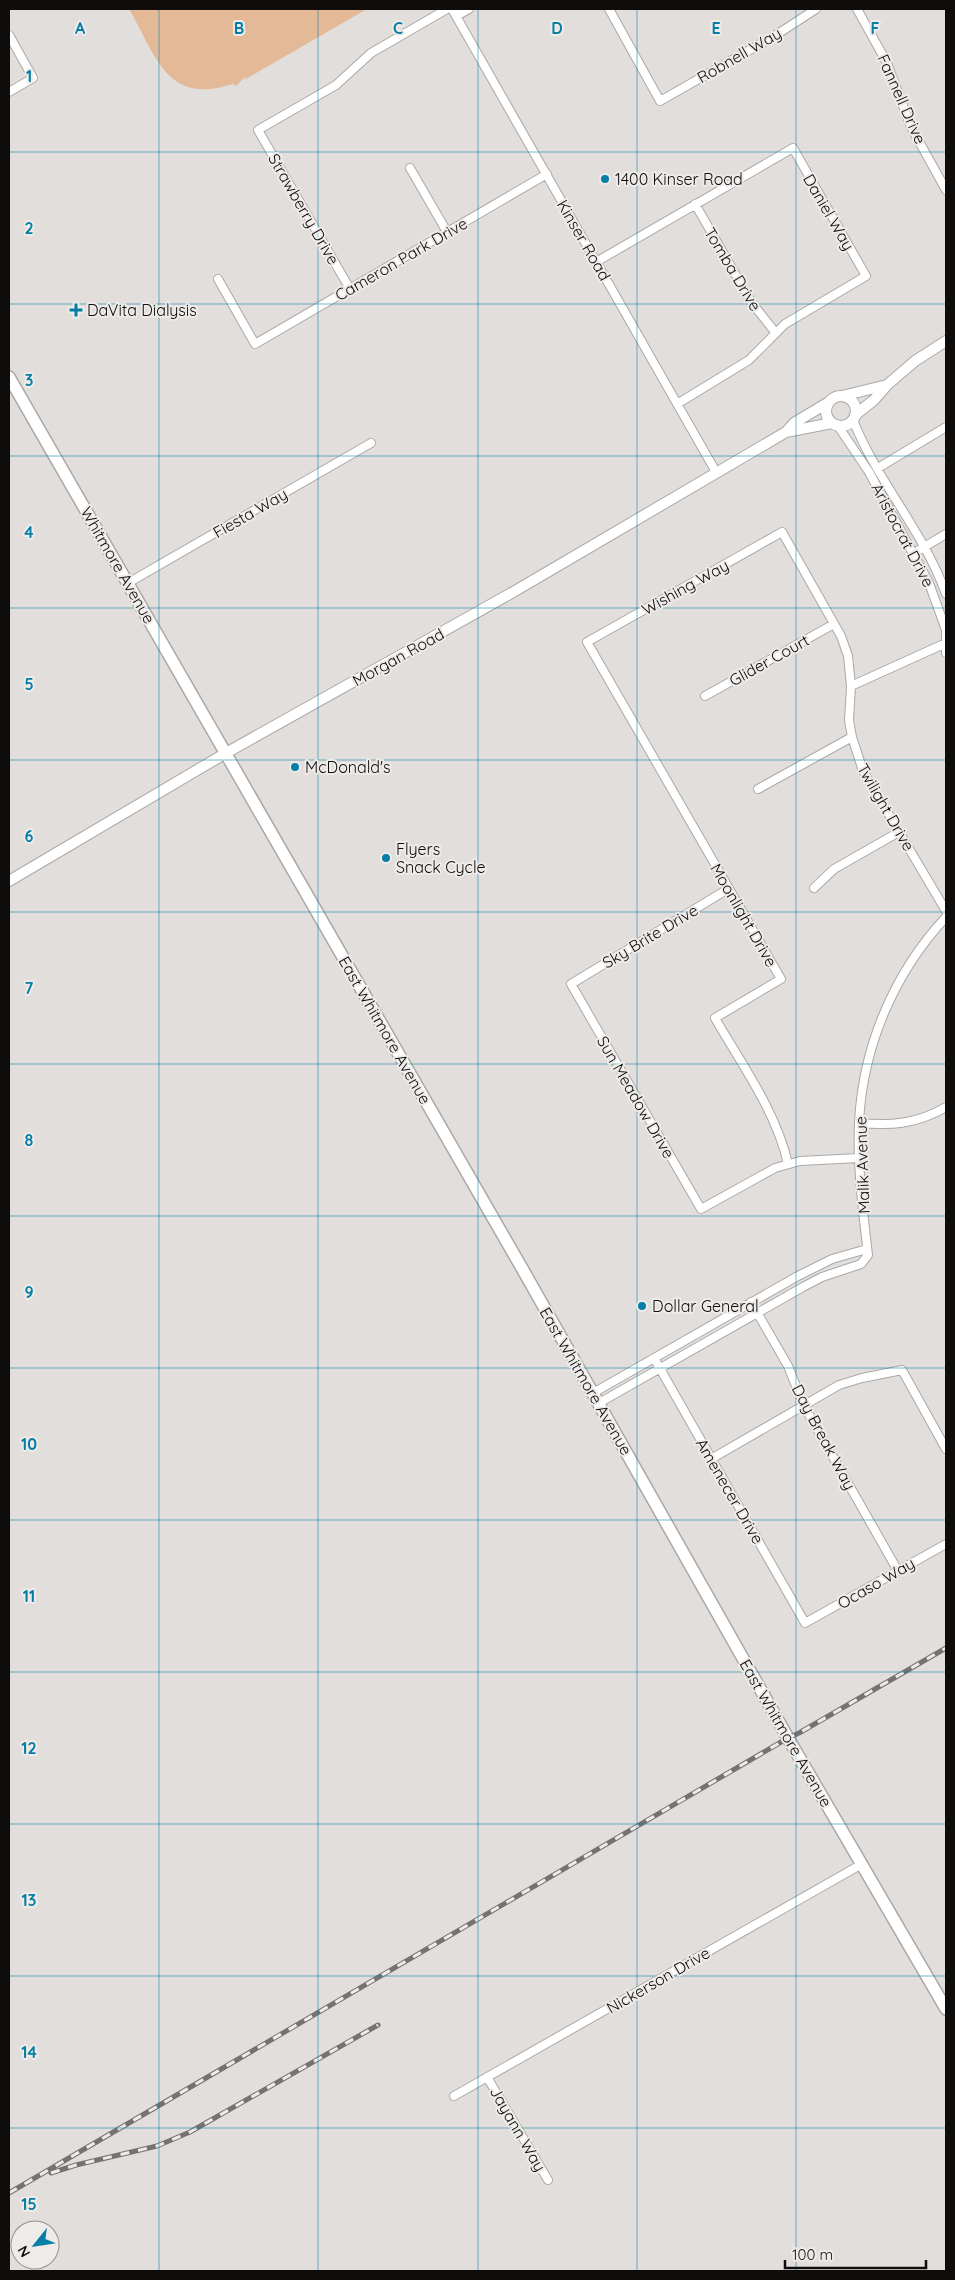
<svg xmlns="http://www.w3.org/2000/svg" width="955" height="2280" font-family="Quicksand,sans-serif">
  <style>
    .green { fill: #e4b998 }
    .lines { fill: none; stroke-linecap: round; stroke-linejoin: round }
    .minor-casing { stroke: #aba8a6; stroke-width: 10 }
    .tertiary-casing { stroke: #aba8a6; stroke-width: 12 }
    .secondary-casing { stroke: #aba8a6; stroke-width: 14 }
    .minor { stroke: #fff; stroke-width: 8 }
    .tertiary { stroke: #fff; stroke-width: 10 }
    .secondary { stroke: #fff; stroke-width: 11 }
    .rail-casing { stroke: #757371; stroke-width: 5 }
    .rail { stroke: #eeebe9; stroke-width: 3; stroke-dasharray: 9; stroke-linecap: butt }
    .grid { fill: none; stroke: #067ea5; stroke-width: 1; stroke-opacity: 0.55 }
    .poi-dot { fill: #067ea5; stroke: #eeebe9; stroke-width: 2 }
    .labels { text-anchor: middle; stroke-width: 4; stroke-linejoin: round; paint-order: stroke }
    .street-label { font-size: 16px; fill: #0e0d0c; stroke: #eeebe9 }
    .poi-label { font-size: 16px; fill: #0e0d0c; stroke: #eeebe9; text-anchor: start }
    .grid-label { font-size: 16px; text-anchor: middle; font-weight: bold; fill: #067ea5; stroke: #eeebe9; stroke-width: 4; stroke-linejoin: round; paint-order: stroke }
  </style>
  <rect width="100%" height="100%" fill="#e1dedc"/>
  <path class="green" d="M 129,9 L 367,9 L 244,80 L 247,75 L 236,86 L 233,84 C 166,106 156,55 129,9 Z"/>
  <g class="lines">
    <g class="minor-casing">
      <path id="minor" d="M 452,9 L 716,472
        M 609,9 L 660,101 L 776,35 L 816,9
        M 857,9 L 887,63 L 911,127 L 946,190
        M 456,16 L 469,9
        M 9,35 L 33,78 L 9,92
        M 410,168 L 447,232
        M 695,204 L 752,303 L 775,332
        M 596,262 L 793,148 L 866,276 L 785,324 L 749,360 L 677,404
        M 218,279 L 255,344 L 547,174
        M 350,289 L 258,130 L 336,85 L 371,53 L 447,9
        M 853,420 C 877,481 924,532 946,594
        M 838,426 L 869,472 L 929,583 L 946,630 L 946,653
        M 878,468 L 946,427
        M 919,550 L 946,534
        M 128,583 L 371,443
        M 851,686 L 946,643
        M 705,696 L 834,624
        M 758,789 L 852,737
        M 814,888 L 834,869 L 899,832
        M 728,889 L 571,984 L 701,1209 L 775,1168 L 800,1161 L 859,1158
        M 859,1123 C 891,1126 917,1124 946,1107
        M 788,1164 C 776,1111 742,1065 715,1018 L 781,979 L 587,642 L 782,532 L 841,636 L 848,656 L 851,686 L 849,720 L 852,737 L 863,771 L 946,911
        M 751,1302 L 788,1366 L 804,1406 L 898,1571
        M 654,1358 L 805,1623 L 946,1544
        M 593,1393 L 796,1277 L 832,1259 L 867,1249
        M 599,1403 L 803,1287 L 822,1277 L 861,1264 L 868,1255 C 863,1211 857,1166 859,1122 C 863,1046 894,973 946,917
        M 711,1459 L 839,1385 L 862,1378 L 902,1370 L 946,1449
        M 487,2077 L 548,2180
        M 454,2096 L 862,1864"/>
    </g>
    <g class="tertiary-casing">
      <path id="tertiary" d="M 842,396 L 887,385
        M826 411a15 15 0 1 1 30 0a15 15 0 1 1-30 0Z
        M 855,415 L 874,400 L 887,385 L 915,361 L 946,341
        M 786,432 L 832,423
        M 9,881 L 226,753 L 515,591 L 786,432 L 794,423 L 829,402"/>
    </g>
    <g class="secondary-casing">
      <path id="secondary" d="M 9,377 L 523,1270 L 788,1738 L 946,2009"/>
    </g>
    <use href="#minor" class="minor"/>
    <use href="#tertiary" class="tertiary"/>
    <use href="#secondary" class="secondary"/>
    <g class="rail-casing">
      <path id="rail" d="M 51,2173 L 76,2165 L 157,2146 L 190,2132 L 378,2025
        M 9,2193 L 788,1738 L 799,1733 L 946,1648"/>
    </g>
    <use href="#rail" class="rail"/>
  </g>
  <path class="grid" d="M 159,9 L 159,2271M 318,9 L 318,2271M 478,9 L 478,2271M 637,9 L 637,2271M 796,9 L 796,2271M 9,152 L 946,152M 9,304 L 946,304M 9,456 L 946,456M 9,608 L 946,608M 9,760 L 946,760M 9,912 L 946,912M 9,1064 L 946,1064M 9,1216 L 946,1216M 9,1368 L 946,1368M 9,1520 L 946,1520M 9,1672 L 946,1672M 9,1824 L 946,1824M 9,1976 L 946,1976M 9,2128 L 946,2128"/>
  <g class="poi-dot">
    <circle cx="605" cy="179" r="5"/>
    <path d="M73.5 302.5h5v5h5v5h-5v5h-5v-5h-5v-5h5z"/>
    <circle cx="295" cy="767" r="5"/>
    <circle cx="386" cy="858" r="5"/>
    <circle cx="642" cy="1306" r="5"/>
  </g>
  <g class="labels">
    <g class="street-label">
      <text transform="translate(739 55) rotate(-30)" y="6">Robnell Way</text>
      <text transform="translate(902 99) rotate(66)" y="6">Fannell Drive</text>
      <text transform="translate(304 209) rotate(60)" y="6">Strawberry Drive</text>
      <text transform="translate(829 212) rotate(60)" y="6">Daniel Way</text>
      <text transform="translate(584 240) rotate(60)" y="6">Kinser Road</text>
      <text transform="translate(401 259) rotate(-30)" y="6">Cameron Park Drive</text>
      <text transform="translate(733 269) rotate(59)" y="6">Tomba Drive</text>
      <text transform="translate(250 513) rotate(-30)" y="6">Fiesta Way</text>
      <text transform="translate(903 535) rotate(62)" y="6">Aristocrat Drive</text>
      <text transform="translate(118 565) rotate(60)" y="6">Whitmore Avenue</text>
      <text transform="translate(685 587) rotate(-29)" y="6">Wishing Way</text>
      <text transform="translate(398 657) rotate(-29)" y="6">Morgan Road</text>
      <text transform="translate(769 660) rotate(-29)" y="6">Glider Court</text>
      <text transform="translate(886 807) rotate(60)" y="6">Twilight Drive</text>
      <text transform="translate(744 915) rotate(60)" y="6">Moonlight Drive</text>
      <text transform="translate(650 936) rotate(-31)" y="6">Sky Brite Drive</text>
      <text transform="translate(385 1030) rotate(60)" y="6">East Whitmore Avenue</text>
      <text transform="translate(636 1097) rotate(60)" y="6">Sun Meadow Drive</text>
      <text transform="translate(862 1165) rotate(-92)" y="6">Malik Avenue</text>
      <text transform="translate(586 1381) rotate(60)" y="6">East Whitmore Avenue</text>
      <text transform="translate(824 1437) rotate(62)" y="6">Day Break Way</text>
      <text transform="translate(730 1491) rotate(60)" y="6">Amenecer Drive</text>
      <text transform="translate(876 1583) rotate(-30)" y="6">Ocaso Way</text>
      <text transform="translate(786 1733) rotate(60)" y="6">East Whitmore Avenue</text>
      <text transform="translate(658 1980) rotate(-30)" y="6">Nickerson Drive</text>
      <text transform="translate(518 2129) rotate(60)" y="6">Jayann Way</text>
    </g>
    <g class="poi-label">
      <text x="615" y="185">1400 Kinser Road</text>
      <text x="87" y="316">DaVita Dialysis</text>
      <text x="305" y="773">McDonald's</text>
      <text x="396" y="855">Flyers<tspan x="396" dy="18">Snack Cycle</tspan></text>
      <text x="652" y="1312">Dollar General</text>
    </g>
  </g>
  <g class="grid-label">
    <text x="80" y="34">A</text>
    <text x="239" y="34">B</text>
    <text x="398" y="34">C</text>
    <text x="557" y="34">D</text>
    <text x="716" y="34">E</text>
    <text x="875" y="34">F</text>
    <text x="29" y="82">1</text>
    <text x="29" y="234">2</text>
    <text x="29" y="386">3</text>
    <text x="29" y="538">4</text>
    <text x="29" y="690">5</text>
    <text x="29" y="842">6</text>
    <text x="29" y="994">7</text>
    <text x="29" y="1146">8</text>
    <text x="29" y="1298">9</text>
    <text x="29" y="1450">10</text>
    <text x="29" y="1602">11</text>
    <text x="29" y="1754">12</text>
    <text x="29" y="1906">13</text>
    <text x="29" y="2058">14</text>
    <text x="29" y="2210">15</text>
  </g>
  <rect width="955" height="2280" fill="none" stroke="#0e0d0c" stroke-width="20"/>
  <g transform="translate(35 2245) rotate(240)"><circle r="24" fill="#eeebe9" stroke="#949291"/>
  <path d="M0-4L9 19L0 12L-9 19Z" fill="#067ea5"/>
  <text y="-8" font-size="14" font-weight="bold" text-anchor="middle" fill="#0e0d0c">N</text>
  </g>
  <path d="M785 2260v8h141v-8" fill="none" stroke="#0e0d0c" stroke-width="2.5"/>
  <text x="792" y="2260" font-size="15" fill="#0e0d0c" stroke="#eeebe9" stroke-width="4" paint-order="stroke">100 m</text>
</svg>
